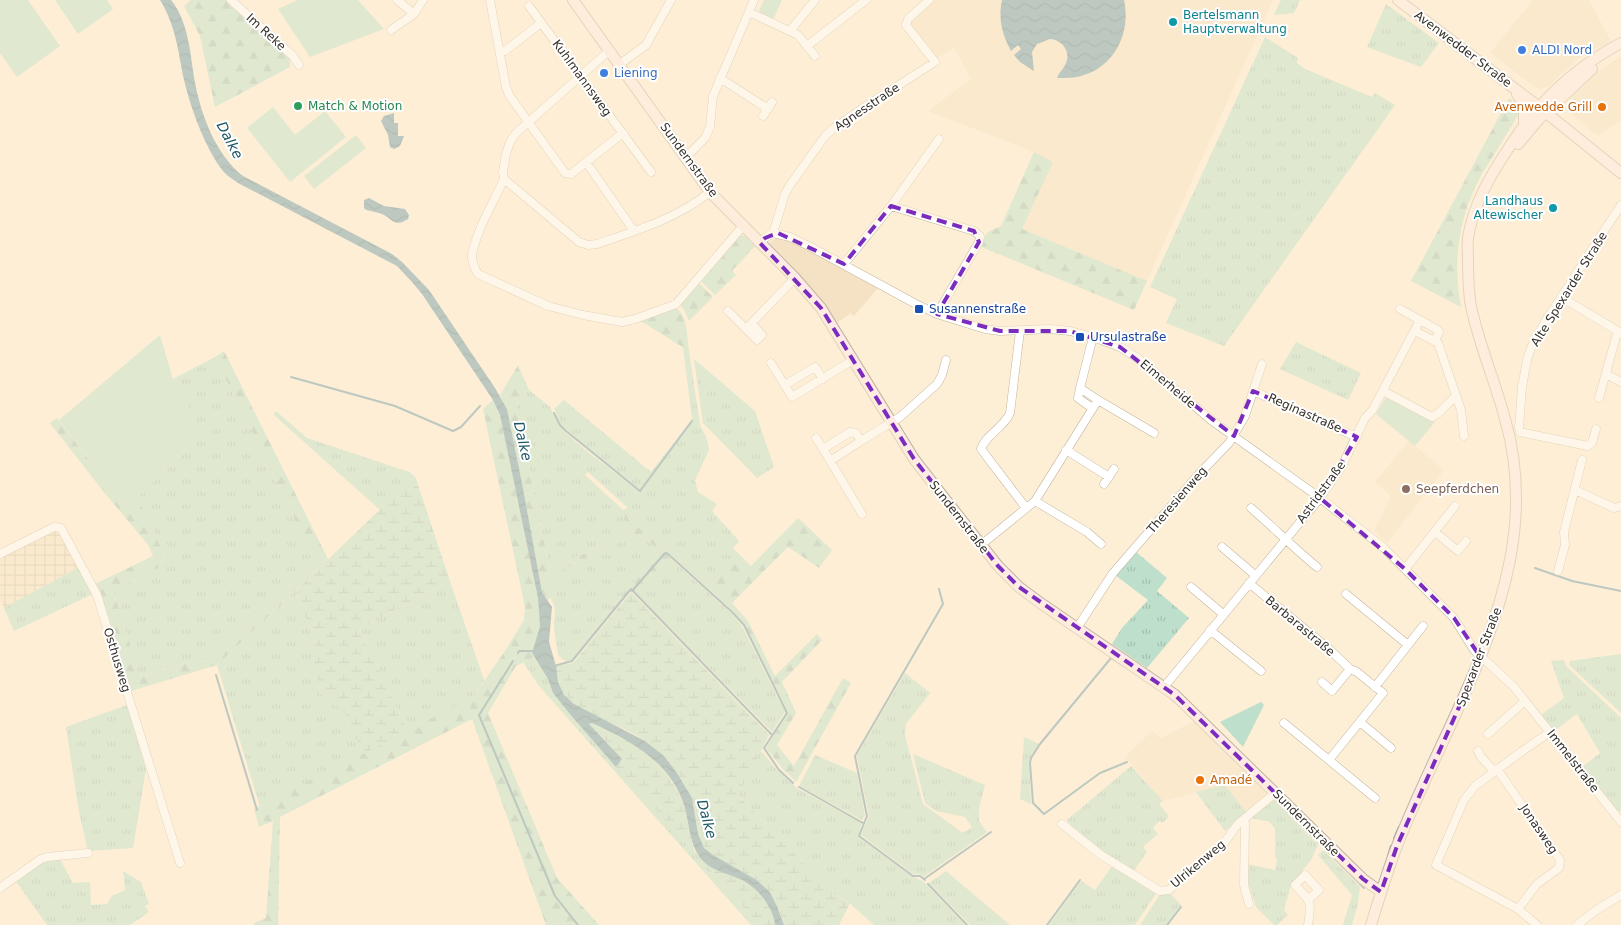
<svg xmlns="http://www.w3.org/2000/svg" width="1621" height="925" font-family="'DejaVu Sans',sans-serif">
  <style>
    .built { fill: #f5e2c4 }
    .industrial { fill: url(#industrial-grid) }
    .grass { fill: url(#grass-tufts) }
    .forest { fill: url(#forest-firs) }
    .wetland { fill: url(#wetland-marsh) }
    .park { fill: #bddfcb }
    .water { fill: url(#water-waves) }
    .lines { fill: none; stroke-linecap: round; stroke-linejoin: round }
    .stream { stroke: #6f9aa6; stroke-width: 2 }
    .street-casing { stroke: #c3b59e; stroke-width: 9 }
    .secondary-casing { stroke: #c3b59e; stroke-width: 12 }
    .street { stroke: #fff; stroke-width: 8 }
    .secondary { stroke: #feeae6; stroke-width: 10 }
    .marked { fill: none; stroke: #7b2cbf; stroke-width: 4; stroke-dasharray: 10 6; stroke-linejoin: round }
    .culture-dot { fill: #0f9aa8; stroke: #fff; stroke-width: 2 }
    .shop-dot { fill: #3f7fe0; stroke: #fff; stroke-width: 2 }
    .leisure-dot { fill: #2e9e5b; stroke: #fff; stroke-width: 2 }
    .food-dot { fill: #e8710a; stroke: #fff; stroke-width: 2 }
    .transit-dot { fill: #1a4fb4; stroke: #fff; stroke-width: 2 }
    .education-dot { fill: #8d6e63; stroke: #fff; stroke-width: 2 }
    .labels { text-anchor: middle; stroke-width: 4; stroke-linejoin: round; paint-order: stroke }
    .culture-label { font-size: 12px; fill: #0d838f; stroke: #fff; text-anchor: start }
    .street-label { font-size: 12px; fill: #342f26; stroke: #fff }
    .shop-label { font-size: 12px; fill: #366cbe; stroke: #fff; text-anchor: start }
    .leisure-label { font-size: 12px; fill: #27864d; stroke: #fff; text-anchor: start }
    .food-label { font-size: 12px; fill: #c56008; stroke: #fff; text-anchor: end }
    .transit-label { font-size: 12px; fill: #164399; stroke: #fff; text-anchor: start }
    .education-label { font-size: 12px; fill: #785e54; stroke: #fff; text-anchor: start }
    .water-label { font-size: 14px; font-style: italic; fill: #1b5665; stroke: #fff }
  </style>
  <defs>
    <pattern id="industrial-grid" width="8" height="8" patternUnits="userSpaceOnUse" patternTransform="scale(1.25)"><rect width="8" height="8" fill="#f5e2c4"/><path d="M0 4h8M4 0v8" fill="none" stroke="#d3c2a8"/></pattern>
    <pattern id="grass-tufts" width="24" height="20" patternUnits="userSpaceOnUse" patternTransform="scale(1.25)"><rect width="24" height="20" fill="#bddfcb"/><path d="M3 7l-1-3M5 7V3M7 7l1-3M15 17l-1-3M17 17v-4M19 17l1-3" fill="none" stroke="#a3c0ae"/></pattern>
    <pattern id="forest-firs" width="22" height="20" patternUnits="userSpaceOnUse" patternTransform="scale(1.25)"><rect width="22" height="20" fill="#bddfcb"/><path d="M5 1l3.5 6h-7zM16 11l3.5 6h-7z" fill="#a3c0ae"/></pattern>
    <pattern id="wetland-marsh" width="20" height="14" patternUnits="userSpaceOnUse" patternTransform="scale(1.25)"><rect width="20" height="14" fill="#bddfcb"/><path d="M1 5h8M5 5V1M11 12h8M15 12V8" fill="none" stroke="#a3c0ae"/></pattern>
    <pattern id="water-waves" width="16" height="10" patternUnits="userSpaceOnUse" patternTransform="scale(1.25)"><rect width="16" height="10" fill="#6f9aa6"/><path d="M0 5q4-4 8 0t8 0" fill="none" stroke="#5c7e87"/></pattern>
  </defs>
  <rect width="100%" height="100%" fill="#fdeed6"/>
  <path class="built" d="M 932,0 L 1273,0 L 1147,281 L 1022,229 L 1053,162 L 1034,152 L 928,111 L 971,79 L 954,48 L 937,58 L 910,23 L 910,20 Z
    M 1533,0 L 1589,0 L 1611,41 L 1578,59 L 1548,87 L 1540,89 L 1536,88 L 1490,53 Z
    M 1621,56 L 1621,120 L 1598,136 L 1570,113 L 1569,107 L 1570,99 L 1592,76 Z
    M 776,238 L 788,241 L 810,251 L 878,288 L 854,316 L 851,313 L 837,323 L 813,290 L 770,245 L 770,242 Z
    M 1409,441 L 1444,470 L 1387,543 L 1374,531 L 1391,496 L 1375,482 Z
    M 1194,721 L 1269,795 L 1247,813 L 1225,785 L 1163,801 L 1125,757 L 1152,731 L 1161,738 Z"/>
  <path class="industrial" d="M 54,530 L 59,531 L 79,567 L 4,608 L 0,601 L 0,557 Z"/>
  <path class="grass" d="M 1281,0 L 1300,0 L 1294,13 L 1274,15 Z
    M 1386,4 L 1439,43 L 1421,67 L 1367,47 Z
    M 1265,37 L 1298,58 L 1297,63 L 1305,69 L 1372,97 L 1375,93 L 1395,105 L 1224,346 L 1166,323 L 1177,299 L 1150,287 Z
    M 1296,342 L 1361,373 L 1348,400 L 1280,369 Z
    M 683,347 L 689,351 L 700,425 L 706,436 L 709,450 L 695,480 L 698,492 L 717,504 L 712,511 L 739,541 L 733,548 L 745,560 L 730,564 L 712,585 L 673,550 L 637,527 L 628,508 L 588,472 L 585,475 L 623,510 L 629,532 L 550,570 L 516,406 L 529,390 L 550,407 L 559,425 L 565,432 L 583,448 L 640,492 L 641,490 L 585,446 L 567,430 L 561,424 L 554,409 L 564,400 L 651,472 L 692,419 Z
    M 215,357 L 315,560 L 212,655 L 139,677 L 113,590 L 157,569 L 165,557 L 137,497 L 203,434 L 173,379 Z
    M 694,359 L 755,411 L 774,467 L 757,478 L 703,423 Z
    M 276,411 L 307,438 L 409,472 L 415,476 L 380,510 L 274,415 Z
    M 633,536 L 646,539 L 661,551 L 622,595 L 566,662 L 558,655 C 557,645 554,635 554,625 C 554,611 558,611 550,597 L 554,592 L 551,575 Z
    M 1135,551 L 1167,578 L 1157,591 L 1189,618 L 1147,668 L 1112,644 L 1122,628 L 1148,600 L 1115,575 Z
    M 669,557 L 731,613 L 742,626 L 785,712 L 772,732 L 636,593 Z
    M 79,567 L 93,594 L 14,631 L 4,608 Z
    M 450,581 L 484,680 L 473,697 L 408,731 L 359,629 Z
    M 296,590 L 315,644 L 313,661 L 321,694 L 343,710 L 363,754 L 260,807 L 217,665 Z
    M 1621,654 L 1621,713 L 1569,665 L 1570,661 Z
    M 534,657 L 548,679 L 553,693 L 569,713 L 705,863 L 759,925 L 751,925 L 539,686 L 523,662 Z
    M 1564,660 L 1566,666 L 1621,718 L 1621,811 L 1617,811 L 1582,767 L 1600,753 L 1577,714 L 1554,731 L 1541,715 L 1564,698 L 1551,661 Z
    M 905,673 L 930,693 L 906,724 L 905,735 L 923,804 L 963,833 L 972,827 L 965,817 L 936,811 L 925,803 L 913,754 L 985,785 L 979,808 L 979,821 L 987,832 L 923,877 L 920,874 L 913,874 L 861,835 L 869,816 L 857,756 Z
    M 127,705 L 146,769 L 133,848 L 88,851 L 79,812 L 66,727 Z
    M 1024,737 L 1039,744 L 1029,759 L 1031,804 L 1020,799 Z
    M 760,750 L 778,771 L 798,789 L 862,823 L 858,837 L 913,877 L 923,881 L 965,925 L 874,925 L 847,901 L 834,895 L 738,795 Z
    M 815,755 L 857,773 L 865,815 L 862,820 L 799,786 Z
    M 1131,766 L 1163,801 L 1159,804 L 1169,816 L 1163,823 L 1159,821 L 1153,828 L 1158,834 L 1143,847 L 1147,852 L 1134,870 C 1111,857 1081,843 1067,820 Z
    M 1225,785 L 1247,813 L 1225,831 L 1196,792 Z
    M 1274,800 L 1318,845 L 1311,860 L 1303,870 L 1303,873 L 1291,885 L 1284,910 L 1288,915 L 1277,925 L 1274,925 L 1256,907 L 1248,882 L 1247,864 L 1275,870 L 1277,859 L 1275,857 L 1275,829 L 1270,822 L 1251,818 Z
    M 1323,850 L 1360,887 L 1358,903 L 1352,925 L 1343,925 L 1352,895 L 1318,855 Z
    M 60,859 L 73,883 L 90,882 L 91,905 L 107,904 L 112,896 L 125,890 L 123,871 L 141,882 L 149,904 L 145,906 L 149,912 L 130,925 L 47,925 L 15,880 L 42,861 Z
    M 1113,865 L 1157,892 L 1135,925 L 1049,925 L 1081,881 L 1095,890 Z
    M 946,871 L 1010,925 L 970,925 L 929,883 Z
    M 1161,893 L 1170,893 L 1181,905 L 1166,925 L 1140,925 Z"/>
  <path class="forest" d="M 191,0 L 227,0 L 290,58 L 290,67 L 215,107 L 200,36 L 184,6 Z
    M 1509,98 C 1515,103 1519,107 1518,115 C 1507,135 1494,154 1482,174 C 1459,215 1452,261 1461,307 L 1411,281 Z
    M 1034,152 L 1053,162 L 1022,229 L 1147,281 L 1134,310 L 979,246 L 988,232 L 1001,226 Z
    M 739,235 L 745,236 L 755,246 L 732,271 L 736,275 L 715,295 L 700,280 Z
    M 698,282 L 713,297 L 689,321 L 683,308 L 679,304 Z
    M 675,307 C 688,316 687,337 689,351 L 639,320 Z
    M 224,351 L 328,559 L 217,665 L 131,691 L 95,584 L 153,556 L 149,546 L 99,486 L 50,423 L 57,418 L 122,503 L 137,497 L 165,556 L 157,569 L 113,590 L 140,677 L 212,655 L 315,560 L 215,357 Z
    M 518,365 L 529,390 L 516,406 L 550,570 L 629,532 L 623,510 L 628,508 L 637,527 L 673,550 L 712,585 L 730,564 L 745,560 L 751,566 L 798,518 L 832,550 L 819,568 L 788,547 L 732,603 L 748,621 L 775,676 L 817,634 L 822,640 L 782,682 L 796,713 L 777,745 L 794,766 L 843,678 L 851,683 L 796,782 L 782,768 L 766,748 L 788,712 L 744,624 L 733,611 L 671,555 L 636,593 L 631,589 L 572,660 L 566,662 L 622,595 L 661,551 L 646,539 L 633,536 L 551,575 L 554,592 L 548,600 L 542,592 L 522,483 L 507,409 L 500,395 Z
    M 493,400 L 500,415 L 538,598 L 540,626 L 532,653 L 534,657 L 516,666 L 488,713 L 557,878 L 599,925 L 546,925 L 472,719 L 280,817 L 278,925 L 254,925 L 254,923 L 266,918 L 273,821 L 259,827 L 254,809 L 473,697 L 507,648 L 524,620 L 525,607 L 483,409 Z"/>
  <path class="wetland" d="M 415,476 L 450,581 L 359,629 L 408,731 L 363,754 L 343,710 L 321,694 L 313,661 L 315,644 L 296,590 Z
    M 631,592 L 769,735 L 738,795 L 834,895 L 850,903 L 839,925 L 784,925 C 774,889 758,880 727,863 C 720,859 711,856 705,849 C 693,835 697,813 691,798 C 682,776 665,756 647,742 C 627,727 577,712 564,695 C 559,687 556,675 556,666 L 573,663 Z
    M 592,723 C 631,740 667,762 683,803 C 689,818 689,836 695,852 L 616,767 L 622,759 L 589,724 Z
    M 705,863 C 717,870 729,874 741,879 C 758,887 773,907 775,925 L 759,925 Z"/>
  <path class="park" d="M 0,0 L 28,0 L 60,46 L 17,77 L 0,53 Z
    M 55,0 L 107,0 L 113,9 L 78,34 Z
    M 298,0 L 358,0 L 384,29 L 310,57 L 278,9 Z
    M 764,0 L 782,0 L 773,20 L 761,14 L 759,10 Z
    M 273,107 L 295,135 L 325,111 L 346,137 L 290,182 L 247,128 Z
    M 356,135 L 366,148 L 314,189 L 304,176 Z
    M 160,335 L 173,379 L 204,433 L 137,497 L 122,503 L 59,420 Z
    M 1386,397 L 1389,397 L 1435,422 L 1415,446 L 1376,414 Z
    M 1261,702 L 1264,705 L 1243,747 L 1220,722 Z"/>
  <path class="water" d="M 160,0 L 171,0 C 188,21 190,51 194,77 C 200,113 215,154 243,176 L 392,254 L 402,262 L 429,290 L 495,388 L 507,409 L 522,483 L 542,592 L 552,607 L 549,642 L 556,666 L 558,682 L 564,695 L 574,704 L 645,741 L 664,756 L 677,773 L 692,798 L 698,834 L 704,848 L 713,855 L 755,879 L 769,891 L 777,906 L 784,925 L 775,925 C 773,907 758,888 742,880 C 730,874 715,872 704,862 C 689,847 690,825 684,805 C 671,763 630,740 592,723 L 589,724 L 622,759 L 616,767 L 569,713 L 553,693 L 548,679 L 532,653 L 540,626 L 538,598 L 500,415 L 493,400 L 422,294 L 412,282 L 397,266 L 238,183 C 233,179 227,176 223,171 C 205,148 191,109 184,80 C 178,51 176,26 160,0 Z
    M 1002,0 L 1124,0 C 1131,31 1116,65 1084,75 C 1076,78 1067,78 1057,78 C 1059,72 1064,69 1066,63 C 1071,51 1062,40 1050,39 L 1037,44 L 1032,52 L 1034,71 L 1020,62 L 1014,55 L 1021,49 L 1018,45 L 1011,51 C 1002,34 998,19 1002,0 Z
    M 394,113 L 394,123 L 398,123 L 398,136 L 404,136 L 400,146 L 394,149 L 390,147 L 388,135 L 381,121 L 384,116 Z
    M 369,198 L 384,206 L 405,209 L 409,215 L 408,219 C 394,228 393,219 382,214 C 377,212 371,211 366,210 L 364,208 L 364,200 Z"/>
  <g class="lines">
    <path class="stream" d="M 291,377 L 395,406 L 453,431 L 461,427 L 480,406
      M 554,413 L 560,425 L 566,431 L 640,491 L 692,421
      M 1535,568 L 1572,581 L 1621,591
      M 632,591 L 665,553 L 668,554 L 732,612 L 744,625 L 787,713 L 764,748 L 779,770 L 793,783
      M 518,653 L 519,651 L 534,651
      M 513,661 L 479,715 L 555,896 L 578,925
      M 554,666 L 572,661 L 631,589 L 772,735
      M 1124,666 L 1111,658 L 1040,744 L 1031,758 L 1030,763 L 1033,803 L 1044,814 L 1100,773 L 1127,762
      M 216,675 L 257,810
      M 1167,695 L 1175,702
      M 799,787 L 863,823
      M 1296,820 L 1320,844
      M 1394,839 L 1399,827
      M 1324,848 L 1364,888
      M 1388,856 L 1391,846
      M 924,879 L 991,832
      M 925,880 L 920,876 L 913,876 L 859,836 L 867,816 L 855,756 L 943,604 L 939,589
      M 928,884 L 967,925
      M 1047,925 L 1080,880
      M 1167,925 L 1181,907"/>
    <g class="street-casing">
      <path id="street" d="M 231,0 L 293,56 L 299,65
        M 397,0 L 414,14
        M 490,0 L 506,87 L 509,95 L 565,173 L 571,174 L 623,133
        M 529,6 L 651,172
        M 753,14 L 798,35 L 815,56
        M 391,30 L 414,14 L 423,0
        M 790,31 L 815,0
        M 807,46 L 866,0
        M 610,50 L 516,133 L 510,142 L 506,154 L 503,172 L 504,179 C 494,201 475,233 472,256 C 472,262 475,269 478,274 L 548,306 L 583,315 L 622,322 L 635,319 L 676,304 L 743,226
        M 500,52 L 505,51 L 541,23
        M 620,64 L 646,45 L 671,0
        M 720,78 L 768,109
        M 763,116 L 772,102
        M 686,157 L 705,138 L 710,127 L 713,96 L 754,0
        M 586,162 L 634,231
        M 504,179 L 579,242 L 588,245 L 597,244 C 635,231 678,218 710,192
        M 891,206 L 974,231 L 980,236 L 979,242 L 937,314
        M 773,233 L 785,194 L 790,185 L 825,136 L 834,128 L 869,104 L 935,62 L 906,25 L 908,19 L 929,0
        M 760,243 L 765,238 L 773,233 L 790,237 L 811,247 L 914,303 L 937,314 L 985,329 L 1000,331 L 1051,329 L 1070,331 L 1093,337 L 1120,347 L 1139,359 L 1211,420 L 1320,498 L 1384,548 L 1454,618 L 1474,650 L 1514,687 L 1621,822
        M 844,264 L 891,206 L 939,139
        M 1561,297 L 1621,333
        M 1400,309 L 1438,330 L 1439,333 L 1434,341
        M 728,311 L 757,340 L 762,335 L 752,323
        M 746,329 L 795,278
        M 1020,331 L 1010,413 C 1004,428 986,434 981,449 L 1026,508
        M 1415,331 L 1438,343 L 1461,410 L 1464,436
        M 771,363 L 792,397 L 853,360
        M 1606,374 L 1621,382
        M 785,385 L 815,367 L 823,379
        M 1080,388 L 1078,398 L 1092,408
        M 1253,391 L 1357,437
        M 1383,391 L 1432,417 C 1442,413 1447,402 1456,397
        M 1599,398 L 1616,337 L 1619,332
        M 1098,400 L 1154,433
        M 1596,429 L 1592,443 L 1588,446 L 1520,432 L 1519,428 L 1522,387 L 1527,360 L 1531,348 L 1545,322 L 1621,205
        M 816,438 L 823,449
        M 1066,450 L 1109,477
        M 830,461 L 861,441
        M 1104,484 L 1114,469
        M 1575,490 L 1614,508 L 1621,506
        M 1035,501 L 1087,532 L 1101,544
        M 1251,508 C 1274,528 1294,548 1317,567
        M 862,514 L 823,449 L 850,432 L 856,433 L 861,441 L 900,417 L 937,384 L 942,375 L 946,360
        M 1435,532 L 1458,551 L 1466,541
        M 981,545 L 1035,501 L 1098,400 L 1080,388 L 1093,337
        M 1222,547 L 1255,575
        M 0,554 L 54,527 L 61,528 L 97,595 L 180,863
        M 1405,569 L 1455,506
        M 1558,571 L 1565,545 L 1564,532 L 1582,460
        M 1249,583 L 1329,649 L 1350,669 L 1357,672 L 1383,693 L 1329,760
        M 1191,587 L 1223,614
        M 1346,594 L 1408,645
        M 1077,628 L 1113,573 L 1199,474 L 1229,443 L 1245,416 L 1262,364
        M 1210,630 L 1261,671
        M 1322,682 L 1332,691 L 1350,669
        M 1164,687 L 1320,498 L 1341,468 L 1365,418 L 1372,411 L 1420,320
        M 1375,687 L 1423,626
        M 1360,722 L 1391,748
        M 1284,723 L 1375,798
        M 1488,734 L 1525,701
        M 1478,751 L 1481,757 L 1494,771
        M 1497,769 L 1560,860 L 1559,868 L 1537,884 L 1518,909
        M 1243,820 L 1245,823 L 1244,885 L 1249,904
        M 1062,824 L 1101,855 L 1160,891 L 1169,890 L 1223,844 L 1238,824 L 1275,793
        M 0,888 L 41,859 L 47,857 L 88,853
        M 1308,925 C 1312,901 1311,902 1295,885 L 1305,875 L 1319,890 L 1309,899
        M 1537,925 L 1518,909 L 1436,865 L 1464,800 L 1475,786 L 1521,752 L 1550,732
        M 1577,925 L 1595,911 L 1621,895"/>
    </g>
    <g class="secondary-casing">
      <path id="secondary" d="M 573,0 L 710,192 L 795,278 L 821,308 L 914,459 L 941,494 L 998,566 L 1019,587 L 1039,602 L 1175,695 L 1363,879 L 1381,892
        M 1398,0 L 1539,107 L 1621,173
        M 1517,94 L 1524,106 L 1524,123
        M 1518,144 L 1540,118 L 1592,69
        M 1371,925 C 1379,899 1387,872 1397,846 C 1434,750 1490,662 1510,560 C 1519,513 1518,464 1505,419 C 1495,381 1479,345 1471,306 C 1468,290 1468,274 1468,257 C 1468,251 1467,244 1468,238 C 1473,205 1490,176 1508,149 C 1536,104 1574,68 1621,43"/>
    </g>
    <use href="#street" class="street"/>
    <use href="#secondary" class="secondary"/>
  </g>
  <path d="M0 0H1621V925H0ZM 891,206 L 974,231 L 979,242 L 937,314 L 1000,331 L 1070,331 L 1120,347 L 1234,436 L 1253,391 L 1357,437 L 1320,498 L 1405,569 L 1454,618 L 1481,658 L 1397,846 L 1381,892 L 1363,879 L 1175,695 L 1019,587 L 998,566 L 914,459 L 821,308 L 760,243 L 765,238 L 778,233 L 844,264 Z" fill="#fdeed6" fill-opacity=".55" fill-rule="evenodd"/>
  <path class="marked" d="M 891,206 L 974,231 L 979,242 L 937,314 L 1000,331 L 1070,331 L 1120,347 L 1234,436 L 1253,391 L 1357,437 L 1320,498 L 1405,569 L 1454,618 L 1481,658 L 1397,846 L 1381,892 L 1363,879 L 1175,695 L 1019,587 L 998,566 L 914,459 L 821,308 L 760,243 L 765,238 L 778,233 L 844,264 Z"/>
  <g class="culture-dot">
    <circle cx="1173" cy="22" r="5"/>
    <circle cx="1553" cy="208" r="5"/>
  </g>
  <g class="shop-dot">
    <circle cx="1522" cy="50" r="5"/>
    <circle cx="604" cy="73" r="5"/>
  </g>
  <circle class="leisure-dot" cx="298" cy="106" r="5"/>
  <g class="food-dot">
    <circle cx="1602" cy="107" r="5"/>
    <circle cx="1200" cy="780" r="5"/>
  </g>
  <g class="transit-dot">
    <rect x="914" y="304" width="10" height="10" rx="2.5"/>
    <rect x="1075" y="332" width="10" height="10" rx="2.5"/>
  </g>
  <circle class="education-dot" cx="1406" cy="489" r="5"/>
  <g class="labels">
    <g class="culture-label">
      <text x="1183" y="19">Bertelsmann<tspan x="1183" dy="14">Hauptverwaltung</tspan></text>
      <text x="1543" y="205" text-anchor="end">Landhaus<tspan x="1543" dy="14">Altewischer</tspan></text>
    </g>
    <g class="street-label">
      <text transform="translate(266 32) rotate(42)" y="4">Im Reke</text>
      <text transform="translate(1463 49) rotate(37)" y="4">Avenwedder Straße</text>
      <text transform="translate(582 78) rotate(54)" y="4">Kuhlmannsweg</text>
      <text transform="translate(867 107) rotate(-34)" y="4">Agnesstraße</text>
      <text transform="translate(689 160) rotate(54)" y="4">Sundernstraße</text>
      <text transform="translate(1569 289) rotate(-58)" y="4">Alte Spexarder Straße</text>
      <text transform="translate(1168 384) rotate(40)" y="4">Eimerheide</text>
      <text transform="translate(1305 413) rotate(24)" y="4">Reginastraße</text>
      <text transform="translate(1321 492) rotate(-54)" y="4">Astridstraße</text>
      <text transform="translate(1177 500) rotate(-49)" y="4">Theresienweg</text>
      <text transform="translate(959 517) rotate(52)" y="4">Sundernstraße</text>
      <text transform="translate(1300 626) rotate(40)" y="4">Barbarastraße</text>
      <text transform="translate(1479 657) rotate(-69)" y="4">Spexarder Straße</text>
      <text transform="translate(117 660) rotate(73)" y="4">Osthusweg</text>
      <text transform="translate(1573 761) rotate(52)" y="4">Immelstraße</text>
      <text transform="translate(1306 823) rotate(45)" y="4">Sundernstraße</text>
      <text transform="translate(1539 829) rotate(56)" y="4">Jonasweg</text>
      <text transform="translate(1198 864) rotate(-40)" y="4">Ulrikenweg</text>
    </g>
    <g class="shop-label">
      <text x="1532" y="54">ALDI Nord</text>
      <text x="614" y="77">Liening</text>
    </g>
    <g class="leisure-label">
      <text x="308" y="110">Match &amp; Motion</text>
    </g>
    <g class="food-label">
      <text x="1592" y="111">Avenwedde Grill</text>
      <text x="1210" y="784" text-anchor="start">Amadé</text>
    </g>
    <g class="transit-label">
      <text x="929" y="313">Susannenstraße</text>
      <text x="1090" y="341">Ursulastraße</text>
    </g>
    <g class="education-label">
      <text x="1416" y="493">Seepferdchen</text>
    </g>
    <g class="water-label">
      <text transform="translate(230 140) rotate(62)" y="5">Dalke</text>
      <text transform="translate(523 441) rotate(77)" y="5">Dalke</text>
      <text transform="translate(707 819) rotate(74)" y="5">Dalke</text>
    </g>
  </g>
</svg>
